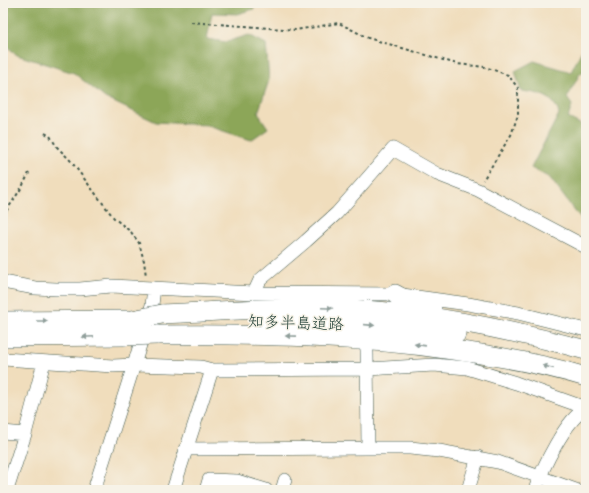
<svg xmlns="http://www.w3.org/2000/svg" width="589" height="493" font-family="Caveat,'Klee One',sans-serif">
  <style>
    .forest { fill: #8ca659; stroke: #567246 }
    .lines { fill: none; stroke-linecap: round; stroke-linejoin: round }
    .minor-casing { stroke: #3e5548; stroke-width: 14 }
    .highway-casing { stroke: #3e5548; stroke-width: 20 }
    .path { stroke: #3e5548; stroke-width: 2; stroke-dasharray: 3 3; stroke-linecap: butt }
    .minor { stroke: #fff; stroke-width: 13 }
    .highway { stroke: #fff; stroke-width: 19 }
    .highway-bridge-casing { stroke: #3e5548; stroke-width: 20; stroke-linecap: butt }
    .highway-bridge { stroke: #fff; stroke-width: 19 }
    .oneway { fill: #8f9e9a }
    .labels { text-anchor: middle; stroke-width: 3; stroke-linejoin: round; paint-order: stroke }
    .street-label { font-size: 16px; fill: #1f3d34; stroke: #f7f3e8 }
  </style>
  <rect width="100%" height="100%" fill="#f7f3e8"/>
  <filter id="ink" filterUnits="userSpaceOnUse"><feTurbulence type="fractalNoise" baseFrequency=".025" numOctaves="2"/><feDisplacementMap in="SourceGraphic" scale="8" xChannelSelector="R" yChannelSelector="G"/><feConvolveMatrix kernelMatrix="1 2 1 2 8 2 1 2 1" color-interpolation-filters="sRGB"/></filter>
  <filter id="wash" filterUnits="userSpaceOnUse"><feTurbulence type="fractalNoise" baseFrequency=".012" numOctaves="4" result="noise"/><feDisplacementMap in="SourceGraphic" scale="16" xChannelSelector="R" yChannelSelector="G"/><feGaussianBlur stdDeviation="0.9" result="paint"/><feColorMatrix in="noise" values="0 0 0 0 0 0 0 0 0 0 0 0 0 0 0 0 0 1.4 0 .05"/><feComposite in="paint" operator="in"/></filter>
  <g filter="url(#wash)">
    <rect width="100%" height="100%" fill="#f0ddbc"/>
    <path class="forest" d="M 3,3 L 255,3 L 254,9 L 237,14 L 212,13 L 207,39 L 226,42 L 249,35 L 266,44 L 269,80 L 258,113 L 268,128 L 251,140 L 205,125 L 156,122 L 105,98 L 74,73 L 17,55 L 3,43 Z
      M 583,48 L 586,52 L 586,69 L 579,75 L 567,98 L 572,105 L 568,118 L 586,127 L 586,226 L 550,178 L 531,168 L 559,114 C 554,95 538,93 521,91 L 515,71 L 534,61 L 571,72 Z"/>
  </g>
  <g filter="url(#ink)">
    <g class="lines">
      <g class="minor-casing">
        <path id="minor" d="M 3,282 L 35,288 L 56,289 L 80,289 L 111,286 L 254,293 L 395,294 L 468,304 L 518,313 L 586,330
          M 254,293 L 260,280 L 306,241 L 337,213 L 393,149 L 437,174 L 478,190 L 586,247
          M 367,352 L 368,448
          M 3,359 L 113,366 L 134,365 L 201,367 L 212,370 L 368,369 L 434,365 L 467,368 L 516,383 L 586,408
          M 3,432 L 25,434
          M 185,449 L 368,448 L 410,448 L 439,451 L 498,462 L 576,490
          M 7,490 L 25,434 L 44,362
          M 94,490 L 134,365 L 152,305 L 154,288
          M 173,490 L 212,370
          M 206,490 L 209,480 L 237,481 L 266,490
          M 282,490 L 285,480
          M 468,490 L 478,457
          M 535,490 C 542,469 566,418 586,409"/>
      </g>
      <g class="highway-casing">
        <path id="highway" d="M 395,294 L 419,307 L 432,309
          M 162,314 C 215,312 267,307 320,308 C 409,309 500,327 586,350
          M 268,320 L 362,324 L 456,334
          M 3,321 L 132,320
          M 157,335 C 256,334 355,336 453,350 C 498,356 543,364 586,377
          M 3,337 L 127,336"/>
      </g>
      <path class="path" d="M 191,22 L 296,30 L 339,23 L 368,38 L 457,64 L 485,67 L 508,75 L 518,88 L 518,115 L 511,135 L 483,180
        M 45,133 L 50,136 L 57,147 L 70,160 L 114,218 L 131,232 L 139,243 L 144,261 L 146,276
        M 3,216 L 22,187 L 29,173"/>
      <use href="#minor" class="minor"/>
      <use href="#highway" class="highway"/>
      <g class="highway-bridge-casing">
        <path id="highway-bridge" d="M 132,320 L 162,314
          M 127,336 L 157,335"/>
      </g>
      <use href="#highway-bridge" class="highway-bridge"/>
    </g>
    <defs><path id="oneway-solid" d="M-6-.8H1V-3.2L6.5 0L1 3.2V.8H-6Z"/></defs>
    <g class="oneway">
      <use href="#oneway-solid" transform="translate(327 308) rotate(3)"/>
      <use href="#oneway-solid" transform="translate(42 321)"/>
      <use href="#oneway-solid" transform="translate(369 325) rotate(5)"/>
      <use href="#oneway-solid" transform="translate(291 336) rotate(-179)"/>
      <use href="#oneway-solid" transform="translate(88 337) rotate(178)"/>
      <use href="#oneway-solid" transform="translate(420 345) rotate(-172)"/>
      <use href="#oneway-solid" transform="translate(548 367) rotate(-165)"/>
    </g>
  </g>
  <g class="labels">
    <g class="street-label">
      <text transform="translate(296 322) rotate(2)" y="6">知多半島道路</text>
    </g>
  </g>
  <rect width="589" height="493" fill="none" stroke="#f7f3e8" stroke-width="16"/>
</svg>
